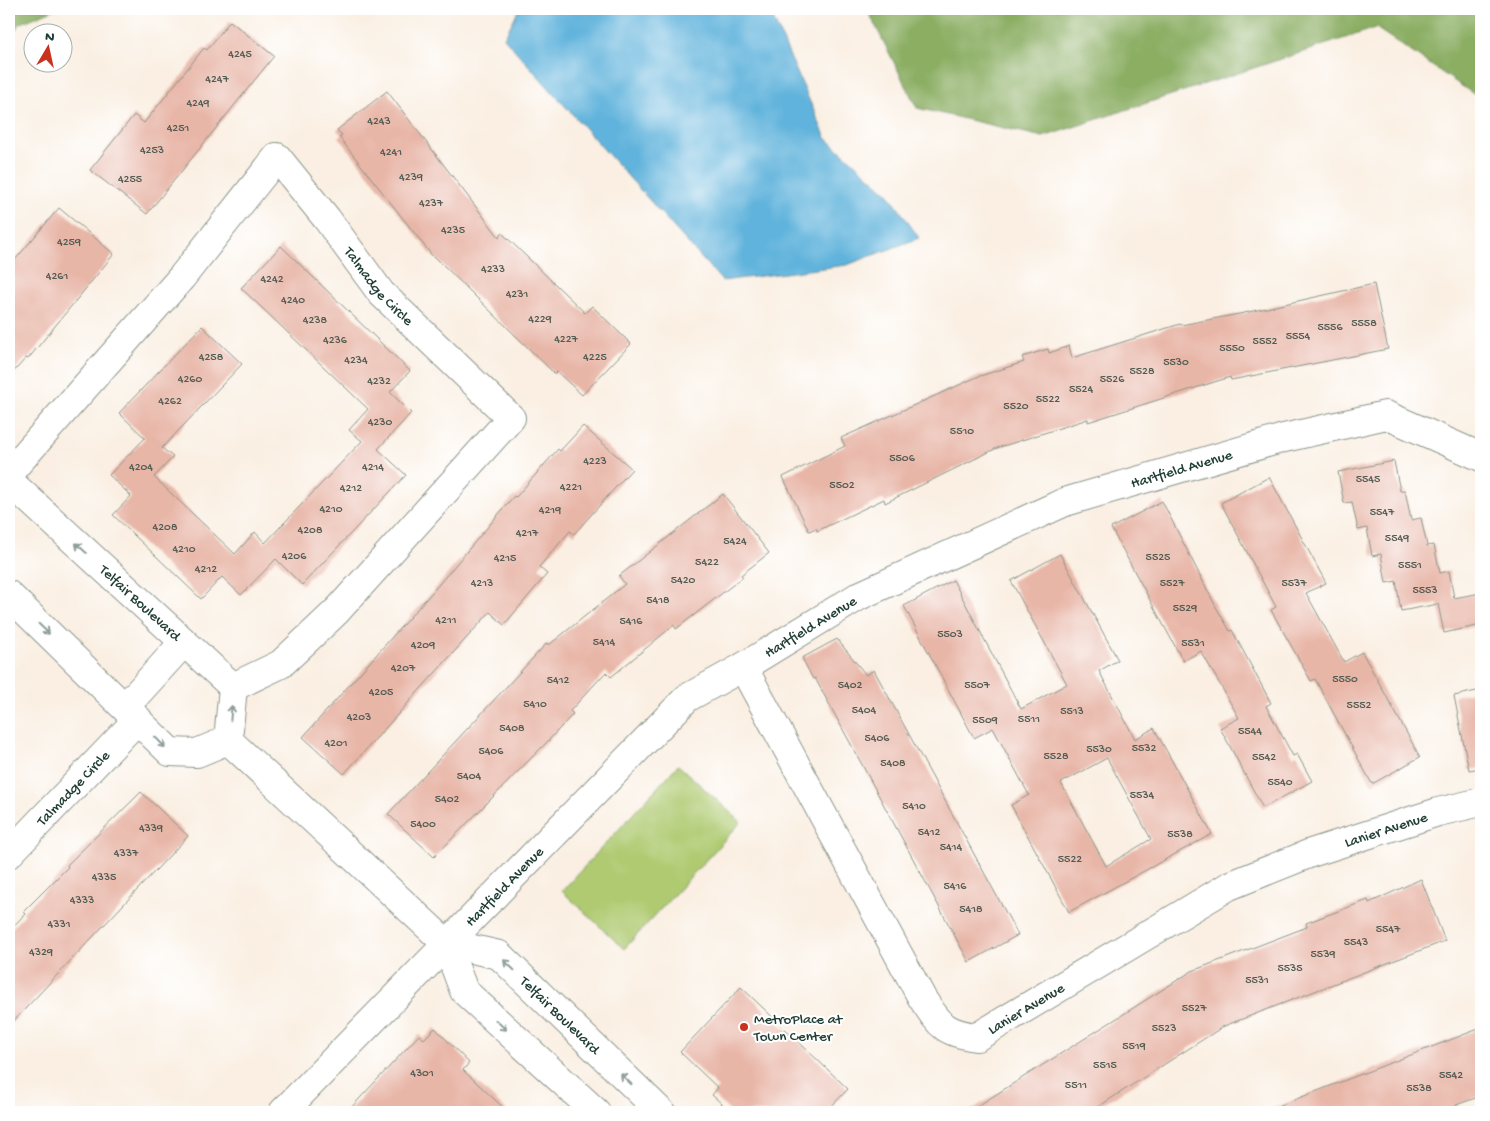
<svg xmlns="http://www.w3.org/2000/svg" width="1490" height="1121" font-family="'Gochi Hand',sans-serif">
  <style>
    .green { fill: #afca71; stroke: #678452 }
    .forest { fill: #8bae63; stroke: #55764c }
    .water { fill: #60b3dc; stroke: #407888 }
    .building { fill: #e8b6a7; fill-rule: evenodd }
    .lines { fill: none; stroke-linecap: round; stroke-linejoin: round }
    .minor-casing { stroke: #8c968b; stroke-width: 30 }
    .minor { stroke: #fff; stroke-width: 28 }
    .oneway { stroke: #8f9e9a }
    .poi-dot { fill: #c8321e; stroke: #fff; stroke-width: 2 }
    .labels { text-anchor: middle; stroke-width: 4; stroke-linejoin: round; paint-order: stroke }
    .number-label { font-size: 12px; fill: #515b51 }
    .street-label { font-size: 15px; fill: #1f3d34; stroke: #fff }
    .poi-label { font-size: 15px; fill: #1f3d34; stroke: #fff; text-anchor: start }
  </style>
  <rect width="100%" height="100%" fill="#fff"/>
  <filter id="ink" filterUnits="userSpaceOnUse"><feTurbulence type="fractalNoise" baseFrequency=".02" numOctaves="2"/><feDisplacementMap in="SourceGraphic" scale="10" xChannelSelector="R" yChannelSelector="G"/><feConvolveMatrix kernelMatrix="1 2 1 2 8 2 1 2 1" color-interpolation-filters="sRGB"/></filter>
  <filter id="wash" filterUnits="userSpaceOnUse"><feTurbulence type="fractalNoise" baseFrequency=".0096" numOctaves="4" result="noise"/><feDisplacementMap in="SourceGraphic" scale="20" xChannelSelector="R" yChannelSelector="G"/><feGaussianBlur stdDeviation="1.12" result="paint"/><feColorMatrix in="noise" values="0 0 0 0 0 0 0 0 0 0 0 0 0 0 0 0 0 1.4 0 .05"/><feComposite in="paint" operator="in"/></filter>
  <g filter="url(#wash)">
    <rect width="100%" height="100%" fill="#faefe2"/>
    <path class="green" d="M 678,765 L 741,822 L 624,949 L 562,891 Z"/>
    <path class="forest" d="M 9,9 L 55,9 L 19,24 L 9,41 Z
      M 867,9 L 1481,9 L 1481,99 L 1376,28 L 1043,137 L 917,108 Z"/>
    <path class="water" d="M 519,9 L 769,9 L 826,138 L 888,193 L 919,238 L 847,265 L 722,281 L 504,38 Z"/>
    <g id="blocks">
      <path class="building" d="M 230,21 L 274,56 L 147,214 L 90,170 L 134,115 L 144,123 L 204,48 L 207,50 Z
        M 387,91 L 499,237 L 502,233 L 585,313 L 592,306 L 631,344 L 582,395 L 557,372 L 555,374 L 435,257 L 434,258 L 339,137 L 342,135 L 337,130 Z
        M 59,208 L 114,254 L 28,359 L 26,358 L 9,377 L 9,267 Z
        M 281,246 L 410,371 L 390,392 L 411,413 L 378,449 L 406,475 L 302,585 L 276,559 L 241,595 L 222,577 L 201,599 L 113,515 L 131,496 L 109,475 L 145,438 L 119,413 L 202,326 L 242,364 L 162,448 L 173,457 L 154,477 L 235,554 L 255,532 L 265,543 L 362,441 L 349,430 L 368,409 L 241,288 Z
        M 1374,284 L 1388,349 L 1231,380 L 1230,377 L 1088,422 L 1088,419 L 997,448 L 885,503 L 884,499 L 817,531 L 816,528 L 809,531 L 783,477 L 845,446 L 841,438 L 977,377 L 1024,362 L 1022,357 L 1048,349 L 1049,353 L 1069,346 L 1072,358 L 1180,324 L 1181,325 L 1244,313 Z
        M 583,426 L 632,469 L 574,534 L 570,531 L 539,567 L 547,574 L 504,625 L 490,612 L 344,774 L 303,737 L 434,590 L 514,496 L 516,497 L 558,449 L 560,451 Z
        M 1394,461 L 1400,491 L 1405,490 L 1411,520 L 1421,518 L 1427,546 L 1434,545 L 1440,573 L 1449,571 L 1454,598 L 1481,593 L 1481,625 L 1444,633 L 1438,604 L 1401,611 L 1396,581 L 1386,583 L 1381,554 L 1372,556 L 1367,528 L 1358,530 L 1352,502 L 1344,503 L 1338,472 Z
        M 1269,477 L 1326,583 L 1306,593 L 1344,662 L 1362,652 L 1420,757 L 1372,784 L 1315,679 L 1311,681 L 1271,610 L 1276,607 L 1221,503 Z
        M 723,494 L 769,553 L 741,575 L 743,577 L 676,629 L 674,625 L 611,677 L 606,672 L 570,711 L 573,714 L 548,741 L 434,857 L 388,814 L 547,643 L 549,645 L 625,584 L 619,576 Z
        M 1162,501 L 1216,607 L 1230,631 L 1232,630 L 1271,703 L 1266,706 L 1293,756 L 1297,754 L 1312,781 L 1263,808 L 1220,728 L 1239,718 L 1201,651 L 1183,661 L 1111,528 Z
        M 1060,554 L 1118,660 L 1099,671 L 1135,739 L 1154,728 L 1212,834 L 1069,912 L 1011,805 L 1029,795 L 1014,767 L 993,728 L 974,738 L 904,606 L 953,580 L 1021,709 L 1067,684 L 1011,581 ZM 1107,758 L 1151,839 L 1106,866 L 1061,783 Z
        M 837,639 L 866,675 L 874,670 L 1018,935 L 969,962 L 815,678 L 813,679 L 802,658 Z
        M 1481,690 L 1481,768 L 1469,770 L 1454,696 Z
        M 141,792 L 188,836 L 9,1026 L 9,931 L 25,914 L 23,912 L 68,867 L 67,865 Z
        M 1421,879 L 1445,941 L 1224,1026 L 1090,1112 L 968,1112 L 1192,971 L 1307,927 L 1306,923 L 1368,900 L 1369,903 Z
        M 741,987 L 848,1089 L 826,1112 L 731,1112 L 712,1095 L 718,1088 L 680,1052 Z
        M 435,1028 L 469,1063 L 463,1070 L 508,1112 L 347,1112 L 419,1035 L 424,1039 Z
        M 1481,1028 L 1481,1096 L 1456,1105 L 1458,1112 L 1268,1112 L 1268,1110 Z"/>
    </g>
  </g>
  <g filter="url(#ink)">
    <use href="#blocks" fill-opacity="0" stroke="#8c968b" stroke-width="1"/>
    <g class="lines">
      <g class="minor-casing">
        <g id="minor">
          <path id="s1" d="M 9,473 L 182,277 L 277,157 L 327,219 L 381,293 L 511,418 L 337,611 L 281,664 L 233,687"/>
          <path id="s2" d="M 9,481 L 233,687"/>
          <path d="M 9,595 L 170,752 L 197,753 L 228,740"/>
          <path id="s3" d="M 743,667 L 922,998 C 940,1025 944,1033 977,1037 L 1229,886 L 1311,853 L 1438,812 L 1481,802"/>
          <path d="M 125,707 L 184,642"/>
          <path d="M 228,740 L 446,943 L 464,991 L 596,1112"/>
          <path d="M 228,740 L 233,687"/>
          <path id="s4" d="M 9,854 L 138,719"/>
          <path id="s5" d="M 446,943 L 499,955 L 661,1112"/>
          <path id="s6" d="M 283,1112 L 687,698 L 743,667 L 859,596 L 1065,502 L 1284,438 L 1386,415 L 1481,457"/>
        </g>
      </g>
      <use href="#minor" class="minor"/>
    </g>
    <defs><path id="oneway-shaft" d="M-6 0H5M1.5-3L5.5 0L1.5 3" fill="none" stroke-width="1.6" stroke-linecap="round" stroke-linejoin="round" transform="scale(1.25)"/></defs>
    <g class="oneway">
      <use href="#oneway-shaft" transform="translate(81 548) rotate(-138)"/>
      <use href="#oneway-shaft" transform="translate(44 629) rotate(44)"/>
      <use href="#oneway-shaft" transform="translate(231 713) rotate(-85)"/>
      <use href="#oneway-shaft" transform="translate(160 742) rotate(46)"/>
      <use href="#oneway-shaft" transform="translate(509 965) rotate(-136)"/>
      <use href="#oneway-shaft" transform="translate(501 1025) rotate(43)"/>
      <use href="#oneway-shaft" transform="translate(626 1079) rotate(-136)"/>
    </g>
  </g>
  <circle class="poi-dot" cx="744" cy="1027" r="5"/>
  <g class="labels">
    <g class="number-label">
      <text x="240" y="57">4245</text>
      <text x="217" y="82">4247</text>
      <text x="198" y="106">4249</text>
      <text x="379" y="124">4243</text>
      <text x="178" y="131">4251</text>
      <text x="152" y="153">4253</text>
      <text x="391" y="155">4241</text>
      <text x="411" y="180">4239</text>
      <text x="130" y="182">4255</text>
      <text x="431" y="206">4237</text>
      <text x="453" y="233">4235</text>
      <text x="69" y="245">4259</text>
      <text x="493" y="272">4233</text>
      <text x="57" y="279">4261</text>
      <text x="272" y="282">4242</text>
      <text x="517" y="297">4231</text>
      <text x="293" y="303">4240</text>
      <text x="540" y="322">4229</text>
      <text x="315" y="323">4238</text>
      <text x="1364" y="326">5558</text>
      <text x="1330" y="330">5556</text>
      <text x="1298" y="339">5554</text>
      <text x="566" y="342">4227</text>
      <text x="335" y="343">4236</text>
      <text x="1265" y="344">5552</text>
      <text x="1232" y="351">5550</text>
      <text x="211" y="360">4258</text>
      <text x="595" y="360">4225</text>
      <text x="356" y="363">4234</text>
      <text x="1176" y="365">5530</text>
      <text x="1142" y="374">5528</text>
      <text x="190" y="382">4260</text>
      <text x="1112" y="382">5526</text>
      <text x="379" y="384">4232</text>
      <text x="1081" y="392">5524</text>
      <text x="1048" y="402">5522</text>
      <text x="170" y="404">4262</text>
      <text x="1016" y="409">5520</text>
      <text x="380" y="425">4230</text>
      <text x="962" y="434">5510</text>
      <text x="902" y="461">5506</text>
      <text x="595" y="464">4223</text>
      <text x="141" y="470">4204</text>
      <text x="373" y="470">4214</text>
      <text x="1368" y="482">5545</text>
      <text x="842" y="488">5502</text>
      <text x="571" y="490">4221</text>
      <text x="351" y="491">4212</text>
      <text x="331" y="512">4210</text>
      <text x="550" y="513">4219</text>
      <text x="1382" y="515">5547</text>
      <text x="165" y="530">4208</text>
      <text x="310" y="533">4208</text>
      <text x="527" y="536">4217</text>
      <text x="1397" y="541">5549</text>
      <text x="735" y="544">5424</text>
      <text x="184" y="552">4210</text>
      <text x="294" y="559">4206</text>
      <text x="1158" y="560">5525</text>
      <text x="505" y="561">4215</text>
      <text x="707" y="565">5422</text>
      <text x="1410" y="568">5551</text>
      <text x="206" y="572">4212</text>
      <text x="683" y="583">5420</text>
      <text x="482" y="586">4213</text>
      <text x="1172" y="586">5527</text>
      <text x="1294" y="586">5537</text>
      <text x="1425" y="593">5553</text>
      <text x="658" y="603">5418</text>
      <text x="1185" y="611">5529</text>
      <text x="446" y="623">4211</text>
      <text x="631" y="624">5416</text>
      <text x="950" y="637">5503</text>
      <text x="604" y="645">5414</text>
      <text x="1193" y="646">5531</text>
      <text x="423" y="648">4209</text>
      <text x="403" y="671">4207</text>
      <text x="1345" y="682">5550</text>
      <text x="558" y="683">5412</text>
      <text x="850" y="688">5402</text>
      <text x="977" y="688">5507</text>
      <text x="381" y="695">4205</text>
      <text x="535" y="707">5410</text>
      <text x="1359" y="708">5552</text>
      <text x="864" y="713">5404</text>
      <text x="1072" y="714">5513</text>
      <text x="359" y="720">4203</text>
      <text x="1029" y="722">5511</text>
      <text x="985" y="723">5509</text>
      <text x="512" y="731">5408</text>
      <text x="1250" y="734">5544</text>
      <text x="877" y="741">5406</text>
      <text x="336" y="746">4201</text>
      <text x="1144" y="751">5532</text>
      <text x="1099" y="752">5530</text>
      <text x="491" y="754">5406</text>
      <text x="1056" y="759">5528</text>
      <text x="1264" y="760">5542</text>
      <text x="893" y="766">5408</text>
      <text x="469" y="779">5404</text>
      <text x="1280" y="785">5540</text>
      <text x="1142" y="798">5534</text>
      <text x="447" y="802">5402</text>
      <text x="914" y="809">5410</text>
      <text x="423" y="827">5400</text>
      <text x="151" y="831">4339</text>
      <text x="929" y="835">5412</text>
      <text x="1180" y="837">5538</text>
      <text x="951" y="850">5414</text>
      <text x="126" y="856">4337</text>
      <text x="1070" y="862">5522</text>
      <text x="104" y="880">4335</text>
      <text x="955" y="889">5416</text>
      <text x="82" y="903">4333</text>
      <text x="971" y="912">5418</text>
      <text x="59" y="927">4331</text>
      <text x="1388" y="932">5547</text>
      <text x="1356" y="945">5543</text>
      <text x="41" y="955">4329</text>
      <text x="1323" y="957">5539</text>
      <text x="1290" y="971">5535</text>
      <text x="1257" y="983">5531</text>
      <text x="1194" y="1011">5527</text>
      <text x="1164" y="1031">5523</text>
      <text x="1134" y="1049">5519</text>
      <text x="1105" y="1068">5515</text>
      <text x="422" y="1076">4301</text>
      <text x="1451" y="1078">5542</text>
      <text x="1076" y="1088">5511</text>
      <text x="1419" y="1091">5538</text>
    </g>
    <g class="street-label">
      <text dy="5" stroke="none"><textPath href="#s1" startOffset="579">Talmadge Circle</textPath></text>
      <text dy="5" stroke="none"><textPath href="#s6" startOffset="1126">Hartfield Avenue</textPath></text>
      <text dy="5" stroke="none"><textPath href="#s2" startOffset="179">Telfair Boulevard</textPath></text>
      <text dy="5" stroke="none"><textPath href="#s6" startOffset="721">Hartfield Avenue</textPath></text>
      <text dy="5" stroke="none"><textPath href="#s4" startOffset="92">Talmadge Circle</textPath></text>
      <text dy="5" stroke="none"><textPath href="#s3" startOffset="908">Lanier Avenue</textPath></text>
      <text dy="5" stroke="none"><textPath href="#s6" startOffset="316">Hartfield Avenue</textPath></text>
      <text dy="5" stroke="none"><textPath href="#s3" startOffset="504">Lanier Avenue</textPath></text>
      <text dy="5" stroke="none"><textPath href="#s5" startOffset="140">Telfair Boulevard</textPath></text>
    </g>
    <g class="poi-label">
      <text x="754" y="1023">MetroPlace at<tspan x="754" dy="17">Town Center</tspan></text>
    </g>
  </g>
  <rect width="1490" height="1121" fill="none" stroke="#fff" stroke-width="30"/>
  <g transform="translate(48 48) rotate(9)"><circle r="24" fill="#ffffff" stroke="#a5b1ae"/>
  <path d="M0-4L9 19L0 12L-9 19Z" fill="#c8321e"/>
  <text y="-8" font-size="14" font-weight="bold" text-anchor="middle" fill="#1f3d34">N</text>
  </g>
</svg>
